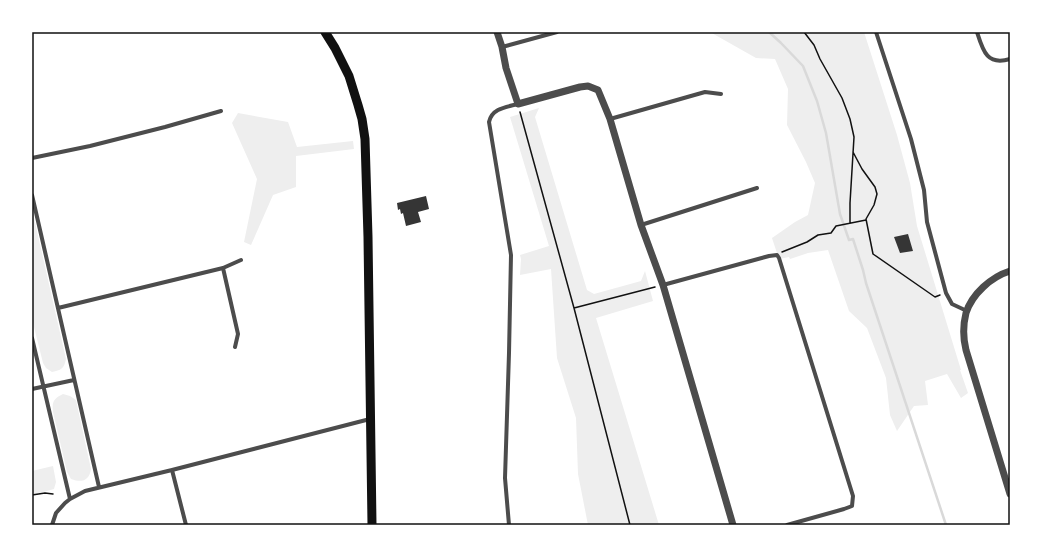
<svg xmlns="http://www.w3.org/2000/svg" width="1042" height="557" font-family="'Roboto Condensed',sans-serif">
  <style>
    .green { fill: #eee }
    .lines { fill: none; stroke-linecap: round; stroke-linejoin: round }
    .stream { stroke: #d9d9d9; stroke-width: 2.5 }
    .building { fill: #353535 }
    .path { stroke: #111; stroke-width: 1.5 }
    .minor { stroke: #4c4c4c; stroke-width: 4 }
    .tertiary { stroke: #4c4c4c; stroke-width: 7 }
    .primary { stroke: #111; stroke-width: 9 }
    .neatline { fill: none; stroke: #111; stroke-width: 1.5 }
  </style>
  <rect width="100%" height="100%" fill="#fff"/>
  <path class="green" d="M 710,32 L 864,32 L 897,135 L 910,183 L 917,226 L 961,370 L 960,370 L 968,393 L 961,398 L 947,374 L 925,381 L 928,405 L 914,406 L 897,431 L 890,415 L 886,378 L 867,328 L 849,311 L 828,250 L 808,253 L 790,259 L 789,257 L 779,259 L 772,238 L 795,222 L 808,215 L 815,183 L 806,162 L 787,125 L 788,89 L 775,59 L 756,58 Z
    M 539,108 L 535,117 L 587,290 L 594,294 L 641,281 L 645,271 L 653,301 L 596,318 L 659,525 L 588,525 L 578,474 L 576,418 L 557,358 L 551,269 L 520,275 L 521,259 L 520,255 L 549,246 L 510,117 Z
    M 238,113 L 288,122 L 297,147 L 353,141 L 354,149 L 296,156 L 296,187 L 273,195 L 251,245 L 244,242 L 257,179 L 232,123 Z
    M 32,209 L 66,359 C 64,369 61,370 52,372 L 46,368 L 43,363 L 32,319 Z
    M 63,394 L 70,396 L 76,400 L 91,469 C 89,481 82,483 71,479 L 67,472 L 53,412 C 52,402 53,399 63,394 Z
    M 53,466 L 56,482 L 54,489 L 32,495 L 32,471 Z"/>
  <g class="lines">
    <path class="stream" d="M 769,32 L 781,43 L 803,66 L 817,101 L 826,133 L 840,214 L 849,240 L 853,239 L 863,270 L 866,283 L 946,525"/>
  </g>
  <path class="building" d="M 426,196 L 429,209 L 418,212 L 421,222 L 406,226 L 403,213 L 401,214 L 400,209 L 398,210 L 397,203 Z
    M 908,234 L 913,251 L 900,253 L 894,237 Z"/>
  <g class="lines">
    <path class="path" d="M 804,32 L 814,45 L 820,59 L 842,98 L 850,119 L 854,137 L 850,203 L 850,223
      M 520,112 L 574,308 L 630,525
      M 853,152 L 862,169 L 875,187 L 877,194 L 874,205 L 866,219 L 873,254 L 935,297 L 940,295
      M 782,252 L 807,242 L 818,235 L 831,233 L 836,226 L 866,220
      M 574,308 L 655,287
      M 32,495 L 45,493 L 53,494"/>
    <path class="minor" d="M 876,32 L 911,139 L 924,190 L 927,222 L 946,293 L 952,304 L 967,311
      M 977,32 C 983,51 987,66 1010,59
      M 502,47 L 557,32
      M 610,119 L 705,92 L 721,94
      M 32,158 L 90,146 L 165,127 L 221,111
      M 32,195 L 99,487
      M 641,225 L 757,188
      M 223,268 L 241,260
      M 663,285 L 769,256 L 777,255 L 779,258 L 853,496 L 852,506 L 844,509 L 787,525
      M 58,308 L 223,268 L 238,334 L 235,347
      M 32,338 L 70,499
      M 32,389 L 74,380
      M 172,470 L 186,525
      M 52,525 L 56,513 L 65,503 L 70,499 L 85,491 L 172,470 L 370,419
      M 509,525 L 505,478 L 509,353 L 511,255 L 489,122 C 492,108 507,107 518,104"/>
    <path class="tertiary" d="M 497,32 L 502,47 L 506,68 L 518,104 L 580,87 L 588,86 L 598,90 L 610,119 L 641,225 L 663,285 L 733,525
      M 1010,271 C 991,277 972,294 966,313 C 963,325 963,338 966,350 L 1010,494"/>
    <path class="primary" d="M 325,32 L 335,48 L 349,76 L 358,105 L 362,119 L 365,139 L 368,237 L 372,525"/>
  </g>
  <rect width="1042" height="557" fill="none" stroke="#ffffff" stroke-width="66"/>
  <rect x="33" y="33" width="976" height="491" class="neatline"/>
</svg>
